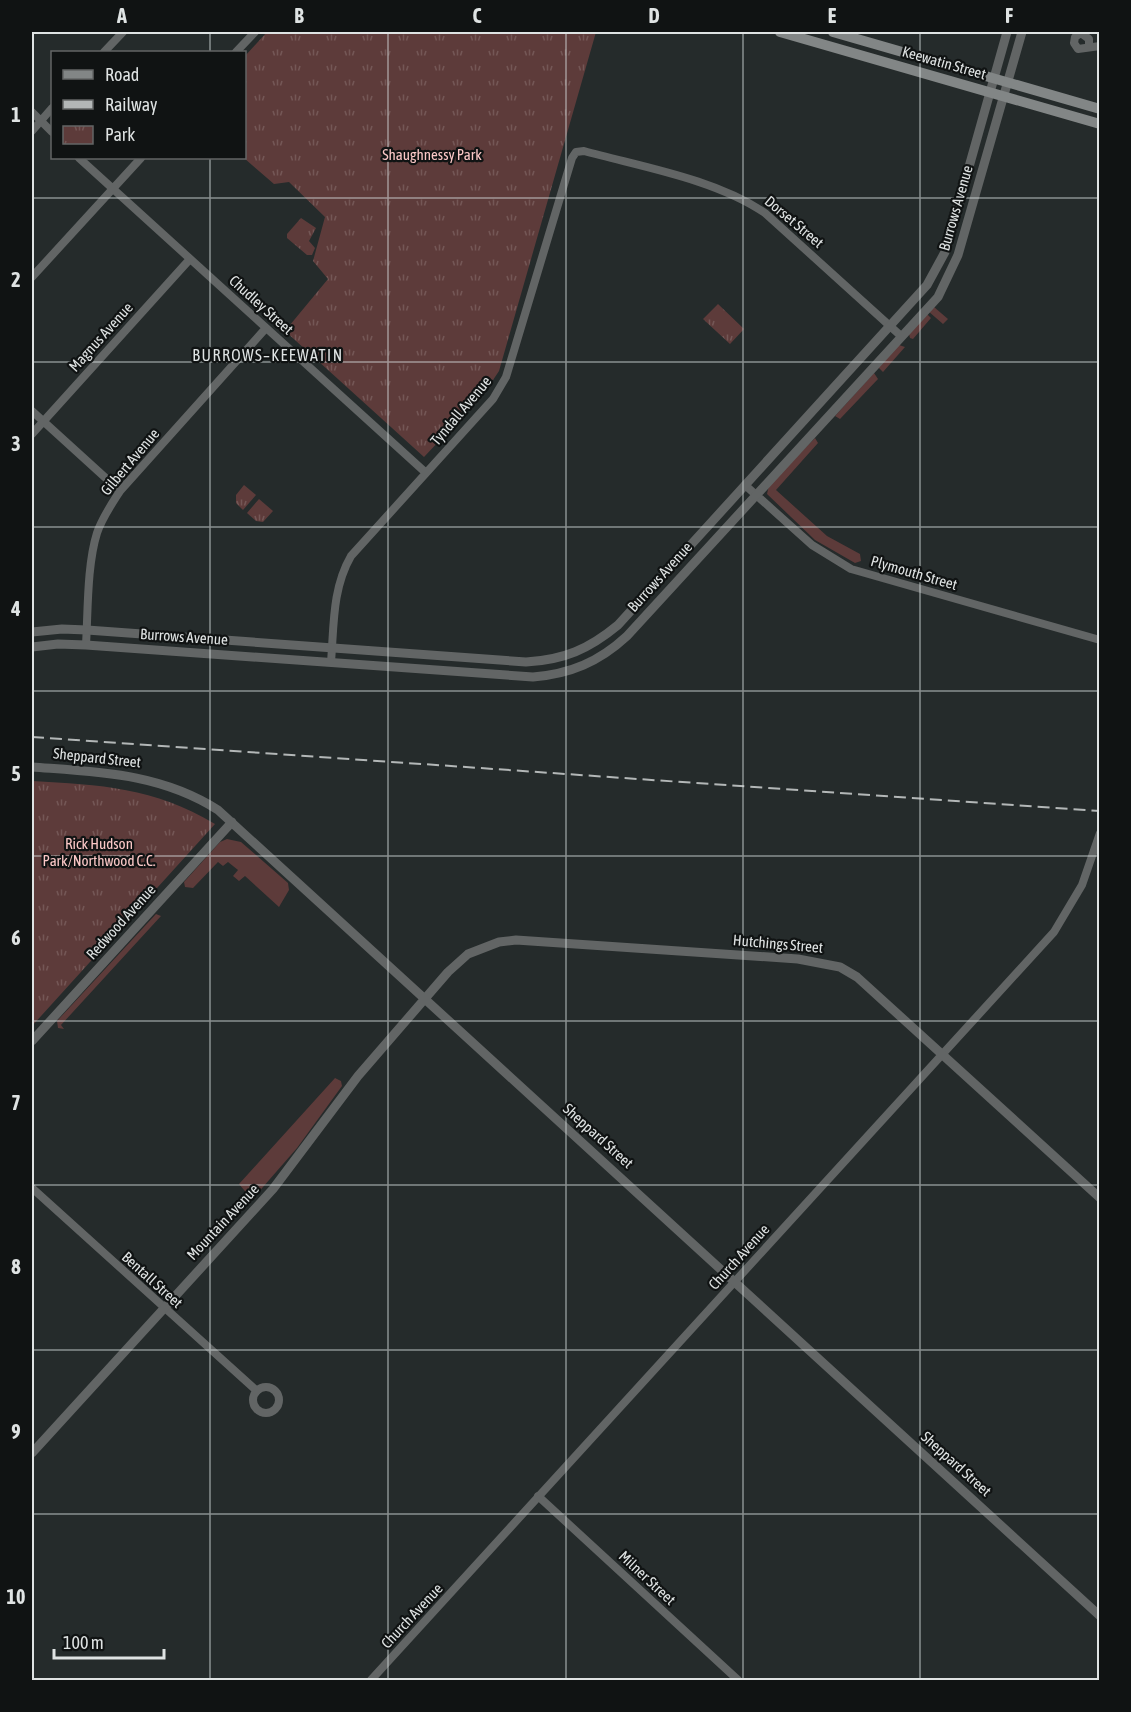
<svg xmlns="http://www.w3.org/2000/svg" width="1131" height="1712" font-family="'Asap Condensed',sans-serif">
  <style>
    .green { fill: #5d3b3a }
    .park { fill: url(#park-tufts) }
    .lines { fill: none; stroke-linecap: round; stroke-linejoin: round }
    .minor { stroke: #626565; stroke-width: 8 }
    .tertiary { stroke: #626565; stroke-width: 9 }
    .secondary { stroke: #828686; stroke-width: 10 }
    .rail { stroke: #b3b7b7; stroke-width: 2; stroke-dasharray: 12 6; stroke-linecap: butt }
    .grid { fill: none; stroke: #dfe3e3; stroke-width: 1.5; stroke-opacity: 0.55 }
    .labels { text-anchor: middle; stroke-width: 4.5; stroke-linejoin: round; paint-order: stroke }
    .street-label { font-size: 15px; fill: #dfe3e3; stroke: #101313 }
    .park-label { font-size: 15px; fill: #fbc8c7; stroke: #101313 }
    .neighbourhood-label { font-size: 16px; letter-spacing: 1.5px; fill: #dfe3e3; stroke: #101313 }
    .neatline { fill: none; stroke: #dfe3e3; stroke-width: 2 }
    .grid-label { font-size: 20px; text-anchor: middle; font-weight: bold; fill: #dfe3e3 }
  </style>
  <defs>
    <pattern id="park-tufts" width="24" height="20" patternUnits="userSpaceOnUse" patternTransform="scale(1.5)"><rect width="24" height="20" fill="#5d3b3a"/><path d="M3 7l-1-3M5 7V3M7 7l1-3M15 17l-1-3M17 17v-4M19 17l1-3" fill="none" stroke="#745756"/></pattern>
  </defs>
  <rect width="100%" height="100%" fill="#252b2b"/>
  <path class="green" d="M 934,307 L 948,319 L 943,324 L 928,311 Z
    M 926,313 L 931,318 L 913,339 L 910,338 L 909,334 Z
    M 899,345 L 905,347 L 883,372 L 878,367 Z
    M 874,373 L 878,379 L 840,419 L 835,416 Z
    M 815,438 L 818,443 L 776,490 L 827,536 L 860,554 L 861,561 L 855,563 L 815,540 L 767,494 L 769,485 Z
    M 227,839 L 241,842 L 288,883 L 289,890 L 279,907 L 245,876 L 239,881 L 233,876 L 238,870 L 228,862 L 223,866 L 218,862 L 193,888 L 185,887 L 184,882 L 220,842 Z
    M 156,914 L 161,916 L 61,1025 L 64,1029 L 58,1028 L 57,1021 Z
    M 335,1078 L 341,1081 L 342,1086 L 297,1148 L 256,1195 L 249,1196 L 239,1184 Z"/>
  <path class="park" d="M 267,32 L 596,32 L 499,371 L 485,392 L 424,457 L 285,331 L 328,279 L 313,261 L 325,217 L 289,182 L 274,184 L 244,158 L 245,56 Z
    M 301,218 L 316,228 L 309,241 L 315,248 L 312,255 L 307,255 L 287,238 L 287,234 Z
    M 718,304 L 744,329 L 730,344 L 703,319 Z
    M 244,485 L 256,495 L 243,510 L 236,503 L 236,495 Z
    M 259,499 L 273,511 L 263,522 L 256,521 L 247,513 Z
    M 32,781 C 100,785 154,787 215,824 L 32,1026 Z"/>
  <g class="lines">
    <path class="minor" d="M 1089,45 L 1089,39 L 1081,33 L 1075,37 L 1074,43 L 1078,49 L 1100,46
      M 104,52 L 123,32
      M 236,52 L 255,32
      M 32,112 L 52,132
      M 32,131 L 52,108
      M 79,158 L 425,472
      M 32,277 L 141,158
      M 32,411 L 120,491
      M 32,434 L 190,259
      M 745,485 L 812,545 L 851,569 L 1100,640
      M 86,645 C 88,611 87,565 97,533 C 102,518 111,505 120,491 L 266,328
      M 331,662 C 334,626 332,589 351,556 L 493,399 L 506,377 L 572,158 L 576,152 L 584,151 C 642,167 715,179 765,213 L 901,336
      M 32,1188 L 257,1391
      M253 1400a13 13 0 1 1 26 0a13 13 0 1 1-26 0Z
      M 538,1496 L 738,1680
      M 371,1680 L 1054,932 L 1082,885 L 1100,833"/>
    <path class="tertiary" d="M 32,632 L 62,629 L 87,630 L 526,662 C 564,660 589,649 618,625 L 927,285 L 945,252 L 1007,32
      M 32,647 L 58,644 L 86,645 L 533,677 C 570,674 599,662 627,636 L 938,297 L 958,255 L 1022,32
      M 32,767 C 98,772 160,773 218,810 L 1100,1616
      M 32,1041 L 232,822
      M 32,1453 L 273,1189 L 358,1076 L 448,972 L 468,954 L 499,942 L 516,940 L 798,959 L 840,967 L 857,977 L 1100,1198"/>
    <path class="secondary" d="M 780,32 L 1100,124
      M 833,32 L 1100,109"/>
    <path class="rail" d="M 32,737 L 1100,811"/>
  </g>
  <path class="grid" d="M 210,32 L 210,52M 388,32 L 388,1680M 566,32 L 566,1680M 743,32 L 743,1680M 920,32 L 920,1680M 210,158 L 210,1680M 32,198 L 1100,198M 32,362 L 1100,362M 32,527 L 1100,527M 32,691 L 1100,691M 32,856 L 1100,856M 32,1021 L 1100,1021M 32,1185 L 1100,1185M 32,1350 L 1100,1350M 32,1514 L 1100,1514"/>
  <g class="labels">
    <g class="street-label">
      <text transform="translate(944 63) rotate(16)" y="5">Keewatin Street</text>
      <text transform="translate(956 208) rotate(-74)" y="5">Burrows Avenue</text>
      <text transform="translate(794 222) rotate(40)" y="5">Dorset Street</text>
      <text transform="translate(261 305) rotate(42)" y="5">Chudley Street</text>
      <text transform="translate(101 337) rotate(-48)" y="5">Magnus Avenue</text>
      <text transform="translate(461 411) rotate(-50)" y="5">Tyndall Avenue</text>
      <text transform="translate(130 462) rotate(-50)" y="5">Gilbert Avenue</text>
      <text transform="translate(914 573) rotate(16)" y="5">Plymouth Street</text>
      <text transform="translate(660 577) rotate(-48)" y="5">Burrows Avenue</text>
      <text transform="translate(184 637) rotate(4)" y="5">Burrows Avenue</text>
      <text transform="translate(97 758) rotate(6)" y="5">Sheppard Street</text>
      <text transform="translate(121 922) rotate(-48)" y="5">Redwood Avenue</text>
      <text transform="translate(778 944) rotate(5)" y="5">Hutchings Street</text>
      <text transform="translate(598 1136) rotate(42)" y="5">Sheppard Street</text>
      <text transform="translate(223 1222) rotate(-47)" y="5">Mountain Avenue</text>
      <text transform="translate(739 1257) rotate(-48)" y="5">Church Avenue</text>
      <text transform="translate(152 1280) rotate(42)" y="5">Bentall Street</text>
      <text transform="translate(956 1464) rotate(42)" y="5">Sheppard Street</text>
      <text transform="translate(647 1578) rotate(43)" y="5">Milner Street</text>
      <text transform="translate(412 1616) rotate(-47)" y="5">Church Avenue</text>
    </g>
    <g class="park-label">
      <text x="432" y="160">Shaughnessy Park</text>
      <text x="99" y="849">Rick Hudson<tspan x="99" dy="17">Park/Northwood C.C.</tspan></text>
    </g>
    <g class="neighbourhood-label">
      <text x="268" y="361">BURROWS–KEEWATIN</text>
    </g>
  </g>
  <rect width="1131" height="1712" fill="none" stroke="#101313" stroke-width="66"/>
  <rect x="51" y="51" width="195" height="108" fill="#101313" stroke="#636666" stroke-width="1.5"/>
  <rect x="63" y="70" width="30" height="9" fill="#828686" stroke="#636666" stroke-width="1.5"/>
  <text x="105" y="81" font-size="18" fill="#dfe3e3">Road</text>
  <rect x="63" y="100" width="30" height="9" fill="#b3b7b7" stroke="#636666" stroke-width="1.5"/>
  <text x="105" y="111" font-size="18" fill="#dfe3e3">Railway</text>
  <rect x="63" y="126" width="30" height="18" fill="url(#park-tufts)" stroke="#636666" stroke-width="1.5"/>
  <text x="105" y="141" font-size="18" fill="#dfe3e3">Park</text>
  <path d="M54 1649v9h110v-9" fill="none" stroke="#dfe3e3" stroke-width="3"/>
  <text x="63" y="1649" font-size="18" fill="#dfe3e3" stroke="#101313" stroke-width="4.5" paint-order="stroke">100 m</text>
  <rect x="33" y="33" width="1065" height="1646" class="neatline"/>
  <g class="grid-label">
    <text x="122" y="23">A</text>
    <text x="299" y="23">B</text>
    <text x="477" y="23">C</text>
    <text x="654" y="23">D</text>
    <text x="832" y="23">E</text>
    <text x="1009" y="23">F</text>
    <text x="16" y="122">1</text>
    <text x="16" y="287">2</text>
    <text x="16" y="451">3</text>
    <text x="16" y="616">4</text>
    <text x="16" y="781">5</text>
    <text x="16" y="945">6</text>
    <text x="16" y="1110">7</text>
    <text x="16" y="1274">8</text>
    <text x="16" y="1439">9</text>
    <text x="16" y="1604">10</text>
  </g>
</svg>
